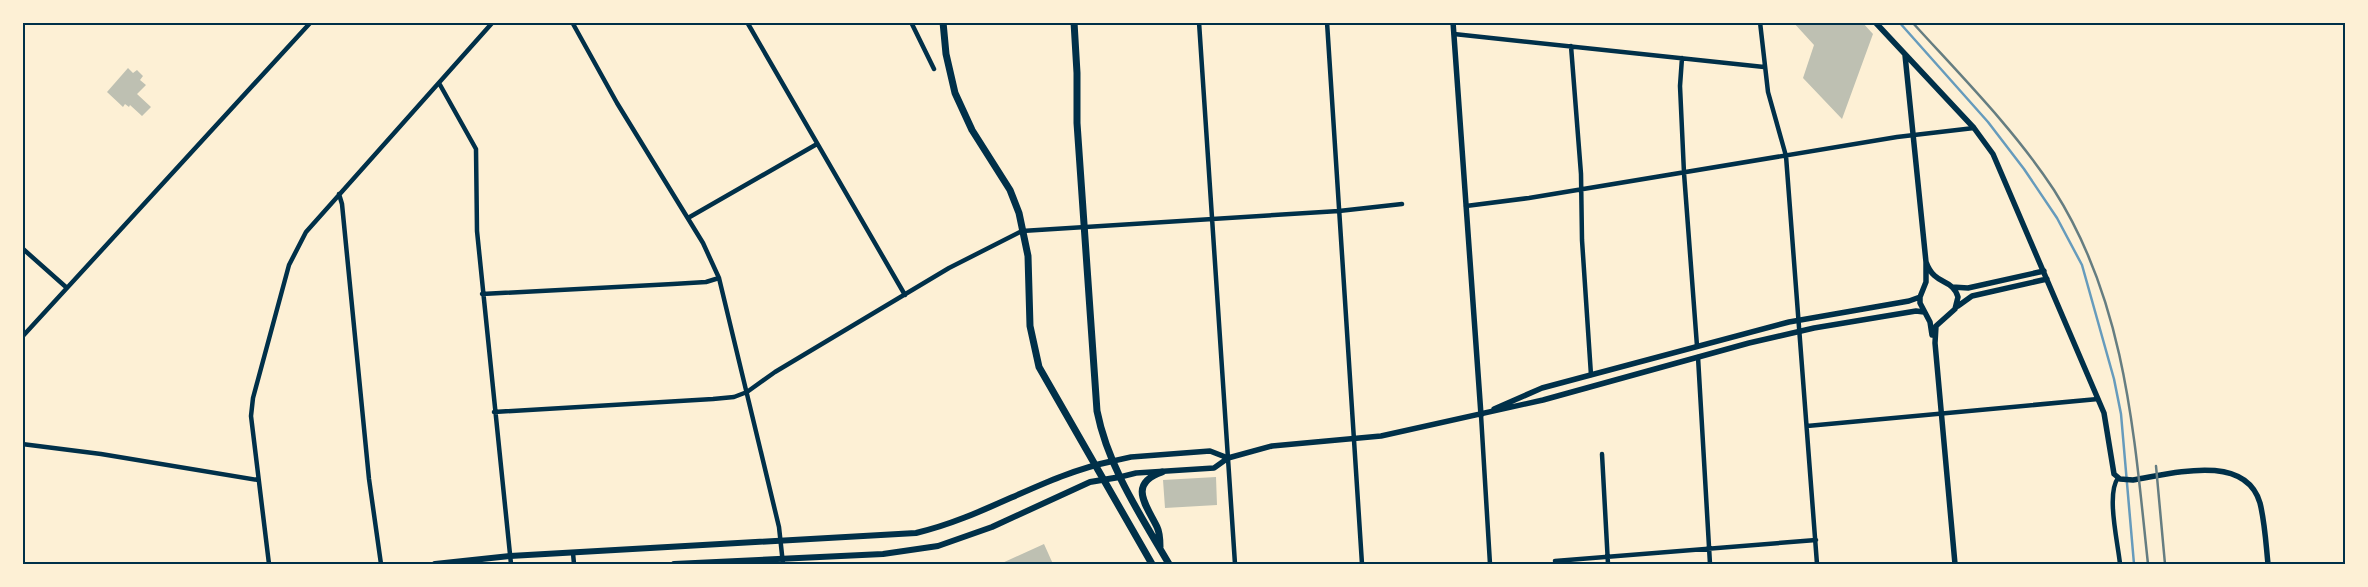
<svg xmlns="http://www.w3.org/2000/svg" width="2368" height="587" font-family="Arial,sans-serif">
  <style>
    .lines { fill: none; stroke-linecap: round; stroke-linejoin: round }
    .stream { stroke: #669bbc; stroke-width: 2.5 }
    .building { fill: #bec0b2 }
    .minor { stroke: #003049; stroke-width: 4.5 }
    .tertiary { stroke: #003049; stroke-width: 5.5 }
    .secondary { stroke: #003049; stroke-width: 6 }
    .primary { stroke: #003049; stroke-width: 7 }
    .rail { stroke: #657d81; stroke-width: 2.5 }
    .neatline { fill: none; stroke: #003049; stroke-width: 2 }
  </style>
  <rect width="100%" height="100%" fill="#fdf0d5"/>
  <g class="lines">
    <path class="stream" d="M 1899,22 L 1988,122 L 2024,169 L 2057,218 L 2082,265 L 2114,379 L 2121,414 L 2134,564"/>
  </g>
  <path class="building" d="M 1793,22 L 1862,22 L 1873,34 L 1842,119 L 1803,78 L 1814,45 Z
    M 128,68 L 133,73 L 137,70 L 143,76 L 140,80 L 146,85 L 137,94 L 151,107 L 142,116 L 130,105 L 129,107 L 125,104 L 123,107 L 107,92 Z
    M 1216,477 L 1217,505 L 1165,508 L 1163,480 Z
    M 1044,544 L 1053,564 L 1000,564 Z"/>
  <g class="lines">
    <path class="minor" d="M 572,22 L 617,103 L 703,243 L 719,278 L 779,527 L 783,564
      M 747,22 L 905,295
      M 911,22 L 934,69
      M 1199,22 L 1235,564
      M 1327,22 L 1362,564
      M 1760,22 L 1768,92 L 1786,156 L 1817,564
      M 1454,34 L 1764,67
      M 1571,46 L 1581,174 L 1582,240 L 1591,375
      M 1682,58 L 1680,86 L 1684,173 L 1697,346
      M 439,83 L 476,149 L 477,231 L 511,564
      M 339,194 L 342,204 L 369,479 L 381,564
      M 1466,206 L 1529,198 L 1897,137 L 1974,128
      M 688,218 L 817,144
      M 22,248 L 67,288
      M 482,294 L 673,284 L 706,282 L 719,278
      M 22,337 L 311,22
      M 1698,357 L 1710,564
      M 494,412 L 713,399 L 734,397 L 747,392 L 775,372 L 949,268 L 1022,231 L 1339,211 L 1402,204
      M 1481,415 L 1490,564
      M 1807,426 L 2098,399
      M 22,444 L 101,454 L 258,480
      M 1602,454 L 1608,564
      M 2118,478 C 2106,494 2118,543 2120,564
      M 573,553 L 574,564
      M 1555,561 L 1816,540
      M 269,564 L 251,416 L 253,398 L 289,265 L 306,232 L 493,22"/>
    <path class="tertiary" d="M 1453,22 L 1481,415
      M 1875,22 L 1974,128 L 1993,154 L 2104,413 L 2114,474 L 2120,479 L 2133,480 C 2171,474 2245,452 2260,503 C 2265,523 2266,545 2268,564
      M 1905,55 L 1926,262 L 1926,282 L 1920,297 L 1920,303 L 1930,322 L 1932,335
      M 1926,262 C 1935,287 1952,277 1958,297 L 1955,309 L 1936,326 L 1935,343 L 1955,564
      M 1952,287 L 1968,288 L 2044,271
      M 1958,306 L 1972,296 L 2047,279
      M 1494,409 L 1542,388 L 1789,322 L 1909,301 L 1920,297
      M 1113,461 L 1131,457 L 1210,451 L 1228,458
      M 1120,477 L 1136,473 L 1214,468 L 1228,458 L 1272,446 L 1381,436 L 1543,400 L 1749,343 L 1814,328 L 1916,311 L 1924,312"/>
    <path class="secondary" d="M 435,564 L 510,556 L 916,533 C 985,517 1044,475 1113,461
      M 674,564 L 883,554 L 938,546 L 992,527 L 1090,482 L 1120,477"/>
    <path class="primary" d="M 943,22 L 946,54 L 955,93 L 972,130 L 1010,190 L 1019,213 L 1028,256 L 1030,326 L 1039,367 L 1152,564
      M 1074,22 L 1077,73 L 1077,123 L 1097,411 C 1108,467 1141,516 1169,564
      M 1160,547 C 1160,540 1160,533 1157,527 C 1147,506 1127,484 1162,472"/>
    <path class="rail" d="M 1912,22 C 1961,76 2014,129 2054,190 C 2126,303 2134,435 2148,564
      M 2156,466 L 2165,564"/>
  </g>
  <rect width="2368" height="587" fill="none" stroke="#fdf0d5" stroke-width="48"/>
  <rect x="24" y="24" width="2320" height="539" class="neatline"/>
</svg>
